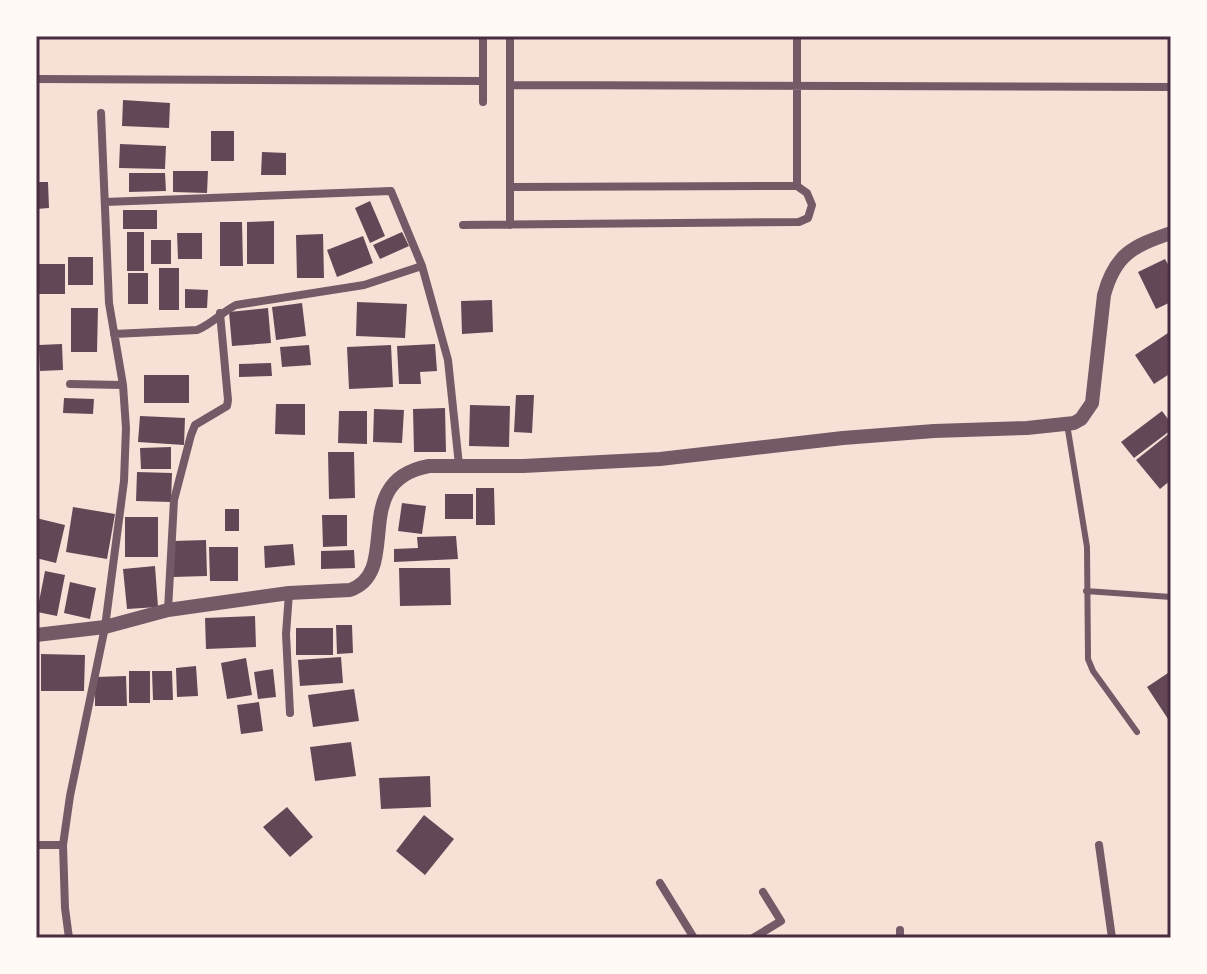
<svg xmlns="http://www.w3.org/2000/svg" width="1207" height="974" font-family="'Libre Baskerville',serif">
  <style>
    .building { fill: #644757 }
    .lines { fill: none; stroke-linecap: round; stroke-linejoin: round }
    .service { stroke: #755966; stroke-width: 6 }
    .minor { stroke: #755966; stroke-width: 8 }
    .tertiary { stroke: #755966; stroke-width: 14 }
    .neatline { fill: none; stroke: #4a2c40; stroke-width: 3 }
  </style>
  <rect width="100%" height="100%" fill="#f7e1d7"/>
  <path class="building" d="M 123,100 L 170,103 L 169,128 L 122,126 Z
    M 211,131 L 234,131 L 234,161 L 211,161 Z
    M 120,144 L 166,146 L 165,169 L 119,168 Z
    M 262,152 L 286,153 L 286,175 L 261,175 Z
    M 173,171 L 208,171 L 207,193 L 173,192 Z
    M 129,173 L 165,173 L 166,191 L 129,192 Z
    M 36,182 L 48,182 L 49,208 L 36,209 Z
    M 370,201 L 385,236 L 370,243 L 355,208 Z
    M 123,210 L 157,210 L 157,229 L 123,229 Z
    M 274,221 L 274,264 L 247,264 L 247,222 Z
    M 220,222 L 242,222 L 243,266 L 220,266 Z
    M 127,232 L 144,232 L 144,271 L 127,271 Z
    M 402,232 L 409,246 L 380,259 L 373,245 Z
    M 177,233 L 202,233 L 202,259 L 178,259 Z
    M 323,234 L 324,278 L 297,278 L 296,235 Z
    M 363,236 L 373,263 L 337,277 L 327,250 Z
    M 151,240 L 171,240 L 171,264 L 151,264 Z
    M 68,257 L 93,257 L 93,285 L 68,285 Z
    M 1165,259 L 1171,270 L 1171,302 L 1156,309 L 1138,272 Z
    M 38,264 L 65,264 L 65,294 L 38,294 Z
    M 159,268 L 179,268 L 179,310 L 159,310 Z
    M 128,273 L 148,273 L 148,304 L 128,304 Z
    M 185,289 L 208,290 L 207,308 L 185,308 Z
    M 492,300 L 493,332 L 462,334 L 461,301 Z
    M 357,302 L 407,304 L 405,338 L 356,336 Z
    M 302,303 L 306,336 L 276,340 L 272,307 Z
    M 71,308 L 98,308 L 97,352 L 71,352 Z
    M 268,308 L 271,343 L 232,346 L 229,312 Z
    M 1171,331 L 1171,373 L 1154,384 L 1135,355 Z
    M 62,344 L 63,370 L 40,371 L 39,345 Z
    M 435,344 L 437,371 L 420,372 L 421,384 L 399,384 L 397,346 Z
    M 309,345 L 311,365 L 282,367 L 280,347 Z
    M 391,345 L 393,387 L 349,389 L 347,347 Z
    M 271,363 L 272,376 L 239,377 L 239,364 Z
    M 144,375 L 189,375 L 189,403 L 144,403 Z
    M 516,395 L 534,395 L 532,433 L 514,432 Z
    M 64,398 L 94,399 L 93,414 L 63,413 Z
    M 276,404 L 305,404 L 305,435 L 275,434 Z
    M 470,405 L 510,406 L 509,447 L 469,446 Z
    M 445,408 L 446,452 L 414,452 L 413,409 Z
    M 374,409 L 404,410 L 402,443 L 373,442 Z
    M 339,411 L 367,411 L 367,444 L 338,443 Z
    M 1162,411 L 1171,423 L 1171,430 L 1134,458 L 1121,442 Z
    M 140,416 L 185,418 L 184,445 L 138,442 Z
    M 1171,432 L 1171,480 L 1160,489 L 1136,460 Z
    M 171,447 L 171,469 L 141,469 L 140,448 Z
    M 328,452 L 354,452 L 355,498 L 329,499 Z
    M 137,472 L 172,473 L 171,502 L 136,501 Z
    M 476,488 L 494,488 L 495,525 L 476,525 Z
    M 445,494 L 473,494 L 473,519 L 445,519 Z
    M 402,503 L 426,506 L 422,534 L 398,531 Z
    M 73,507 L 115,514 L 107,559 L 66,552 Z
    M 225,509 L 239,509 L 239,531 L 225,531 Z
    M 322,515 L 347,515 L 347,546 L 323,547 Z
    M 125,517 L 158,517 L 158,557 L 125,557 Z
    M 36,518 L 65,525 L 56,563 L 36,558 Z
    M 456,536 L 458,559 L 394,562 L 394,549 L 418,548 L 417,537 Z
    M 206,540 L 207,576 L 173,577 L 173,541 Z
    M 293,544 L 295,565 L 265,568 L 264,546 Z
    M 209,547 L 238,547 L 238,581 L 210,581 Z
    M 354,550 L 355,568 L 321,569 L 321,551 Z
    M 155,566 L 158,607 L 127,609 L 123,569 Z
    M 399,568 L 450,568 L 451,605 L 400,606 Z
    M 45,571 L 65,575 L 57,616 L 37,612 Z
    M 70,582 L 96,588 L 90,619 L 64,613 Z
    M 255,616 L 256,647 L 206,649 L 205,618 Z
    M 336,625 L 352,625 L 353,653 L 337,654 Z
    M 296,628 L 333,628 L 333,655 L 296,655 Z
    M 41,654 L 85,655 L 84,691 L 41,691 Z
    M 341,657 L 343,683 L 300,686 L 298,660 Z
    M 246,658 L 252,695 L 227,699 L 221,663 Z
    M 196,666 L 198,696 L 177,697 L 176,668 Z
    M 273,669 L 276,697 L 258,699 L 254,672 Z
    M 129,671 L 150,671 L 150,703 L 129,703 Z
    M 152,671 L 172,671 L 173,700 L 153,700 Z
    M 1171,671 L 1171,717 L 1168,719 L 1147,687 Z
    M 126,676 L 127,706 L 95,706 L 95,677 Z
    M 354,689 L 359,721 L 313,727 L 308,695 Z
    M 259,702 L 263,731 L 241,734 L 237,705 Z
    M 351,742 L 356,776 L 315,781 L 310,747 Z
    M 430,776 L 431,807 L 381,809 L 379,778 Z
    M 287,807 L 313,837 L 290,857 L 263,827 Z
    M 424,815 L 454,839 L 425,875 L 396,851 Z"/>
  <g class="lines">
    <path class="service" d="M 1067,424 L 1087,547 L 1088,659 L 1093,671 L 1137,732
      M 1086,591 L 1171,597"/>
    <path class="minor" d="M 510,36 L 510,225
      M 36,79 L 483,81
      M 510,85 L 1171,87
      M 483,102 L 483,36
      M 797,186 L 797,36
      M 105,202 L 391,191 L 422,266 L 448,360 L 459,465
      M 463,225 L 799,222 L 808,218 L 812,205 L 807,193 L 797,186 L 510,187
      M 114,334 L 197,330 C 212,324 222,312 236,305 L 364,285 L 422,266
      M 70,384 L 123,385
      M 289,593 L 286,634 L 290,713
      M 168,610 L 174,500 L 191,435 L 195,425 L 227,406 L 228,400 L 220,313
      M 36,845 L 63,845
      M 1099,845 L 1112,938
      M 660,883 L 694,938
      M 900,930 L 900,938
      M 69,938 L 65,908 L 63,845 L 70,796 L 105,627 L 124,481 L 126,428 L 123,385 L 109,303 L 101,113
      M 753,938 L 781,921 L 763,892"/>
    <path class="tertiary" d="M 36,635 L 105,627 L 168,610 L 289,593 L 350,590 C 404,571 347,481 429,466 L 523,466 L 660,459 L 843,438 L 934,431 L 1027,428 L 1074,423 L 1081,419 L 1092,403 L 1104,295 C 1115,254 1133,246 1171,233"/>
  </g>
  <rect width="1207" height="974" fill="none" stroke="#fffaf5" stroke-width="76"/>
  <rect x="38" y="38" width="1131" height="898" class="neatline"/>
</svg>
